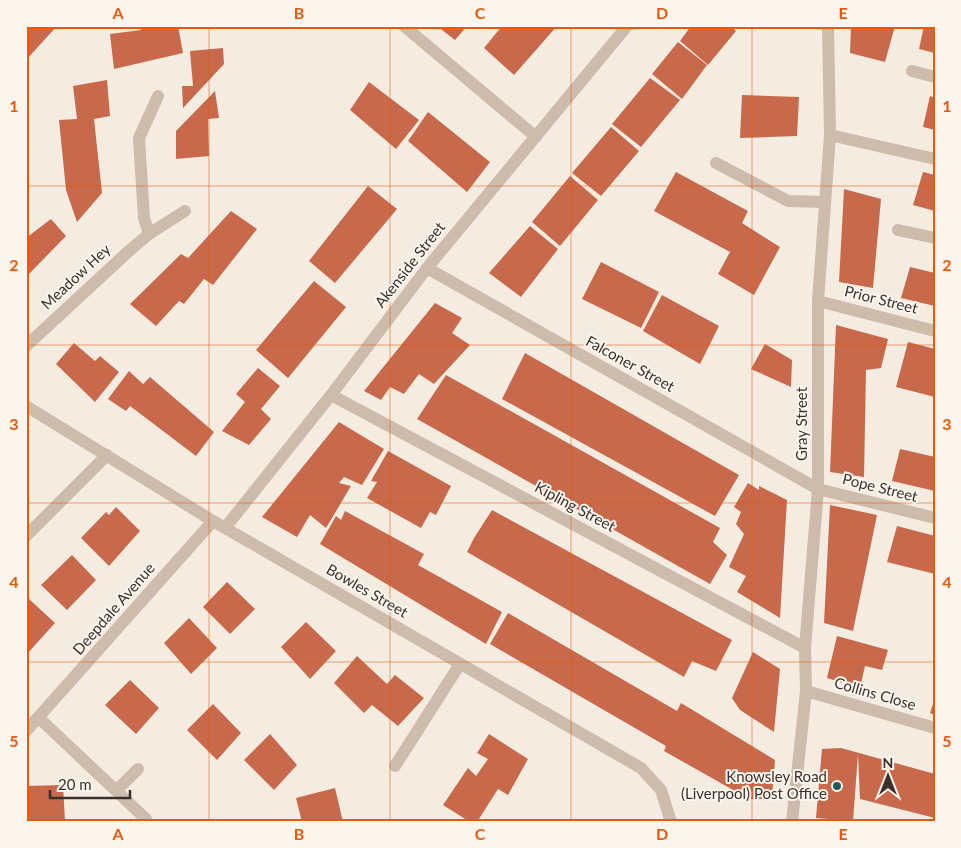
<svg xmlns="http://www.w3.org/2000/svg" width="961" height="848" font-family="Lato,sans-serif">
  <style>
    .building { fill: #c8694b }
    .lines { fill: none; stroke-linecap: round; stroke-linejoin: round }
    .service { stroke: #cdbbac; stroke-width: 12 }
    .minor { stroke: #cdbbac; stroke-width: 12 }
    .grid { fill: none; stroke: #e8590c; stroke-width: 1; stroke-opacity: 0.55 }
    .poi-dot { fill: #1f5a5e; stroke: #fbf5ee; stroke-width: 2 }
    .labels { text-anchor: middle; stroke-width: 4; stroke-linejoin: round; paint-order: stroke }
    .street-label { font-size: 15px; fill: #3b302b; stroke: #fbf5ee }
    .poi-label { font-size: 15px; fill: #3b302b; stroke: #fbf5ee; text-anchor: end }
    .neatline { fill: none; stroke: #e8590c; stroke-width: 2 }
    .grid-label { font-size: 16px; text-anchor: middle; font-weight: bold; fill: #e8590c }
  </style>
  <rect width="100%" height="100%" fill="#f4ebe1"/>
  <path class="building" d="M 26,26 L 57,26 L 26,60 Z
    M 142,26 L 178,26 L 183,53 L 114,69 L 110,34 L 141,30 Z
    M 437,26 L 467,26 L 455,40 Z
    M 502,26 L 557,26 L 514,75 L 484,48 Z
    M 691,26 L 730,26 L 736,31 L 708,65 L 680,41 Z
    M 851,26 L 895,26 L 885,62 L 850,53 Z
    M 924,26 L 935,26 L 935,53 L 919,49 Z
    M 678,42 L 707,65 L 682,99 L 652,74 Z
    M 223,48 L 224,64 L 183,108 L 182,86 L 193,86 L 190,51 Z
    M 650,78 L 680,100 L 641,147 L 612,124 Z
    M 107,80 L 110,116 L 94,119 L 102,193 L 77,222 L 66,190 L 59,120 L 77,119 L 73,86 Z
    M 369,82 L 419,120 L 396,149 L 350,110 Z
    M 215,91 L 219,118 L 208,119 L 209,156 L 176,159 L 176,131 Z
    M 742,95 L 799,97 L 797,136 L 740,138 Z
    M 930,96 L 935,98 L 935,130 L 923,127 Z
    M 428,112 L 490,162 L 467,192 L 408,141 Z
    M 611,127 L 639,151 L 601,196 L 572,173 Z
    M 676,172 L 748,211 L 742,223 L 780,247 L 754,295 L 718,274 L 730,252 L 654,211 Z
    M 923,172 L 935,175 L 935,211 L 913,205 Z
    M 570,176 L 598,200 L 560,246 L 532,222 Z
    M 368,186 L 397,209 L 335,283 L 309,261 Z
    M 844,189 L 881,199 L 873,288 L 839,282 Z
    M 231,211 L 257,229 L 213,285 L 204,279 L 184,304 L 179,301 L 156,326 L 130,304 L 181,254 L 188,258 Z
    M 51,219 L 66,236 L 26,277 L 26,238 Z
    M 530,226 L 558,249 L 521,297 L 489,273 Z
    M 601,262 L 659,292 L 641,328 L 582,299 Z
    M 910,267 L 935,273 L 935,306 L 901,298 Z
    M 314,281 L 346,307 L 288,378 L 256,350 Z
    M 662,295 L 719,326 L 700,364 L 643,331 Z
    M 435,303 L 462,318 L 452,333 L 470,345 L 434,384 L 419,374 L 404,394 L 390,387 L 381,400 L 364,391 Z
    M 836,325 L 888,339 L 881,368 L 866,370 L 864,477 L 830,472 Z
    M 908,342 L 935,349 L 935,397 L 896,387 Z
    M 74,343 L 95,361 L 100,356 L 119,372 L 95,402 L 56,364 Z
    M 765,344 L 792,360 L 791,387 L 751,369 Z
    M 525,353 L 739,475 L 715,516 L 502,399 Z
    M 258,368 L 280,386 L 261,409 L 271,419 L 249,445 L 222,431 L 245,402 L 236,394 Z
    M 129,371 L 143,384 L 150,377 L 214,432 L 196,456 L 130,406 L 126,411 L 108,399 Z
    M 446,375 L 720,528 L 713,542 L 727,555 L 710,584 L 417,419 Z
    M 339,422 L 384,449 L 362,485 L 344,477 L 339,483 L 351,486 L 326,528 L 310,515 L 297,537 L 262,517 Z
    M 900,449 L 935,457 L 935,491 L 892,481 Z
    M 388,451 L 451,486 L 436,515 L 430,512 L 421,528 L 367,498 L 377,482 L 371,481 Z
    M 748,483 L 759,490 L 759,486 L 787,500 L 780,618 L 737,592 L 746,576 L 729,567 L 744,534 L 736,524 L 741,512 L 734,507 Z
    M 830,505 L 877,515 L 853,631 L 824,623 Z
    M 116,507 L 140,531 L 109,566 L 81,538 L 106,512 L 109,515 Z
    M 492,510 L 732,640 L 716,671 L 692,661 L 684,677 L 467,552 L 474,538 Z
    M 345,511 L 424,554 L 418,565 L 502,612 L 486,644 L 320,544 L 336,516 L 341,520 Z
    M 897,526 L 935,536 L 935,574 L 887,562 Z
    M 72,555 L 96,580 L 67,610 L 41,585 Z
    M 227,582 L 255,609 L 230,634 L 203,607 Z
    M 29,599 L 55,623 L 26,655 L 26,601 Z
    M 508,613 L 677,711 L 681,703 L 775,760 L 772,799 L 749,799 L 664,751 L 666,746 L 490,644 Z
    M 189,618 L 217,648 L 191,674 L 164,643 Z
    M 306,622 L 336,651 L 310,679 L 281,647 Z
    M 837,636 L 888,650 L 882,670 L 865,666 L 860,688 L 827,678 Z
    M 753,652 L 780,669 L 774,732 L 740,710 L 732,698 Z
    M 357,656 L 387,684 L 395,675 L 424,698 L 398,726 L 372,705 L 364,713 L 334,683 Z
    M 130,680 L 159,708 L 136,734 L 105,705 Z
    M 935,698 L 935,715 L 930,713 Z
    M 213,704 L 241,733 L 217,760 L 187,730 Z
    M 270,734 L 297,765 L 274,790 L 244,760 Z
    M 489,734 L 528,759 L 508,795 L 498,789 L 477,822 L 470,822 L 443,805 L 468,768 L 476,776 L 488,759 L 477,753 Z
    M 841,748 L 935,774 L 935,818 L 860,799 L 858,754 L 853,821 L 816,818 L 822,749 Z
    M 63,785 L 65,821 L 26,822 L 26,786 Z
    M 335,788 L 343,822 L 302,822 L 296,798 Z"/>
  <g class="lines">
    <path class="service" d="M 912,71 L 935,77
      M 716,163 L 788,201 L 825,202
      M 898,230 L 935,238
      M 395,766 L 460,664"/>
    <path class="minor" d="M 404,26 L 536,137
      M 830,135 L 935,159
      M 149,234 L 144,218 L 139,138 L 158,96
      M 427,268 L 818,489 L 935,518
      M 818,301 L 935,331
      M 26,346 L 130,250 L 149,234 L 185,211
      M 331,395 L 805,648
      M 26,406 L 213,521 L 641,768 L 661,790 L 671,822
      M 225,528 L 331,395 L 427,268 L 627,26
      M 26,536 L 107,455
      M 806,691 L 935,728
      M 39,718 L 146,819
      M 26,731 L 213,521
      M 116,791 L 138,769
      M 792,822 L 806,691 L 805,648 L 818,489 L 818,301 L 830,135 L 828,26"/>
  </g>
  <path class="grid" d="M 209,26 L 209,822M 390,26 L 390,822M 571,26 L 571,822M 752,26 L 752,822M 26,186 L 935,186M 26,345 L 935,345M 26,503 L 935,503M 26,662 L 935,662"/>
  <circle class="poi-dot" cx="837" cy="786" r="5"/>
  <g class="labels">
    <g class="street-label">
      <text transform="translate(410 265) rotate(-52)" y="5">Akenside Street</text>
      <text transform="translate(76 277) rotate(-43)" y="5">Meadow Hey</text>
      <text transform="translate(881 300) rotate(14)" y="5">Prior Street</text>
      <text transform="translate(630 364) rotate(29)" y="5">Falconer Street</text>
      <text transform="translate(802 424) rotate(-90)" y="5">Gray Street</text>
      <text transform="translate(880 488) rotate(14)" y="5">Pope Street</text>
      <text transform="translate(575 507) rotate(28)" y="5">Kipling Street</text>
      <text transform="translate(367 591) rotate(30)" y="5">Bowles Street</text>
      <text transform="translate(114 609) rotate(-49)" y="5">Deepdale Avenue</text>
      <text transform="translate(875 694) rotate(16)" y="5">Collins Close</text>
    </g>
    <g class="poi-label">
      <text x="827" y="782">Knowsley Road<tspan x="827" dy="17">(Liverpool) Post Office</tspan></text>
    </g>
  </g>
  <rect width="961" height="848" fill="none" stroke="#fbf5ee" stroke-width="55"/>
  <g transform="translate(888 776)" stroke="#fbf5ee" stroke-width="4" paint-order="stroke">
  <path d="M0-4L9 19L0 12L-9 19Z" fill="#3b302b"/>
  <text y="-8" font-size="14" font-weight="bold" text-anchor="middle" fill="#3b302b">N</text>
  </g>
  <path d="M50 790v8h80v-8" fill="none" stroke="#3b302b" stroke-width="2.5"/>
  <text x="58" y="790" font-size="15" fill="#3b302b" stroke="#fbf5ee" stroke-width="4" paint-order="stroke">20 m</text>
  <rect x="28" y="28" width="906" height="792" class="neatline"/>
  <g class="grid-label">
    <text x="118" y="19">A</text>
    <text x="299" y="19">B</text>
    <text x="480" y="19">C</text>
    <text x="662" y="19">D</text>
    <text x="843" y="19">E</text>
    <text x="14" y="112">1</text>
    <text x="947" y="112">1</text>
    <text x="14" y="271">2</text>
    <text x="947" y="271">2</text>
    <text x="14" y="430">3</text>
    <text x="947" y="430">3</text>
    <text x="14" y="588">4</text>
    <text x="947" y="588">4</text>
    <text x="14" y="747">5</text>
    <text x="947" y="747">5</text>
    <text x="118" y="840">A</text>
    <text x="299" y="840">B</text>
    <text x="480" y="840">C</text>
    <text x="662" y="840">D</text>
    <text x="843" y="840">E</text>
  </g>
</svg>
